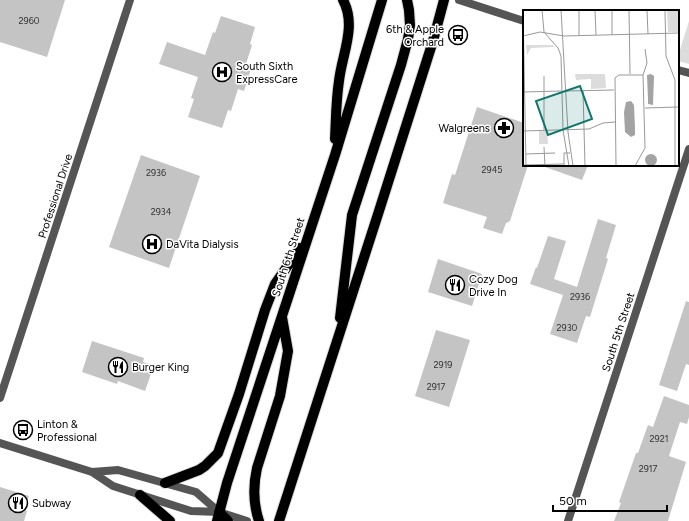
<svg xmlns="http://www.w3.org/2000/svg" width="689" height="521" font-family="Figtree,sans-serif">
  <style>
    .green { fill: #dcdcdc }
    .building { fill: #c4c4c4 }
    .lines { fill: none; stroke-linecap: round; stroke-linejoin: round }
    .primary-casing { stroke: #dbdbdb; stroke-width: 12 }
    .minor { stroke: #555; stroke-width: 8 }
    .primary { stroke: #000; stroke-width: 10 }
    .labels { text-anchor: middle; stroke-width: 3; stroke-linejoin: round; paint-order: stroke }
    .number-label { font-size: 9px; fill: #313131 }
    .poi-label { font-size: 11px; fill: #000; stroke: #fff; text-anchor: start }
    .street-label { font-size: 11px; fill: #000; stroke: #fff }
    .inset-road { fill: none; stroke: #999; stroke-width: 1 }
    .view { fill: #0f766e; fill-opacity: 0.15; stroke: #0f766e; stroke-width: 2 }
    .inset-edge { fill: none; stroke: #000; stroke-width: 2 }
  </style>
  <rect width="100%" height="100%" fill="#fff"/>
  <path class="green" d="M 689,21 L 689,64 L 678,61 L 678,56 Z"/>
  <path class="building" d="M 0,0 L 65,0 L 47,57 L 0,42 Z
    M 221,16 L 255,27 L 250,44 L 252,45 L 245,67 L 251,69 L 244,91 L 238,89 L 231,111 L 228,110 L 222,128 L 188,117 L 194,99 L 191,98 L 198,77 L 159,64 L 167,42 L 205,55 L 213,32 L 215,33 Z
    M 477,107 L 524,123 L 524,165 L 528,165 L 510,221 L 506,223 L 502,234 L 483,228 L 487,217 L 443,203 L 452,174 L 455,175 Z
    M 141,155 L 200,176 L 169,268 L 109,247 Z
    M 545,165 L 588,165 L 582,180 L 545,167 Z
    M 598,219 L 616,225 L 606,258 L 608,259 L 590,317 L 586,316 L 577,343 L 550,334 L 563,295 L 530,284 L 536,267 L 537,268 L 548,236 L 566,241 L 554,279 L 577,287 Z
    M 438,259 L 482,274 L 472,306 L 428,292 Z
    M 686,301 L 689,302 L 689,365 L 686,364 L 677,391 L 659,385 Z
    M 436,330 L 470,340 L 449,407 L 415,396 Z
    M 92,341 L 144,358 L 143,362 L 154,365 L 145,391 L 118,381 L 117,384 L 82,372 Z
    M 664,396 L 689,405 L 689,417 L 687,424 L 680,422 L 669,456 L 686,462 L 668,521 L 614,521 L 621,503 L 619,502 L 636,453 L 638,453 L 648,425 L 653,427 Z
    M 0,487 L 29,496 L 24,510 L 27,511 L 24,521 L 0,521 Z"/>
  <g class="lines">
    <g class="primary-casing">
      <path id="primary" d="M 335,139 C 336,120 336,100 339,81 C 342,54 357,26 343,0
        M 340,318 L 352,215 L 401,65 L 408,39 L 410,25 L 409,10 L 407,0
        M 165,483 L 199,470 L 205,466 L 218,453 L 239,394 L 265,310 L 275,284 L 300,248
        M 140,495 L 170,521
        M 219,512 L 228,521
        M 217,521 L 227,483 L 335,155 L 382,0
        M 259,521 C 253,503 253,486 257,468 L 280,396 L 288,351 L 282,317
        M 279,521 L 379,211 L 433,41 L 444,0"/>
    </g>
    <path class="minor" d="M 459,0 L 524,21
      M 678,70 L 689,73
      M 0,398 L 130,0
      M 0,443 L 92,472 L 113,486 L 191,511 L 219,512 L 247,521
      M 92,472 L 118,470 L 196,492 L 219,512
      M 568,521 L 689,149"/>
    <use href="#primary" class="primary"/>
  </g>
  <defs>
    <g id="bus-ring" transform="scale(1)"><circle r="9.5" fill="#fff" stroke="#000" stroke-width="1.5"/><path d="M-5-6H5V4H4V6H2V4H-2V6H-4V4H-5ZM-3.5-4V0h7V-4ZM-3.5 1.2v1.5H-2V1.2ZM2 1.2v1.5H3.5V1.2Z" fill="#000"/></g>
    <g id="hospital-ring" transform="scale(1)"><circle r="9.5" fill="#fff" stroke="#000" stroke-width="1.5"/><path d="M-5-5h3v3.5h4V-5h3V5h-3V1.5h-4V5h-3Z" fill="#000"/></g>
    <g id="pharmacy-ring" transform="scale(1)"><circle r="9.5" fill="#fff" stroke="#000" stroke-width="1.5"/><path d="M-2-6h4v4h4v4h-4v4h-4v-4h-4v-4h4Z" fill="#000"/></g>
    <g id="restaurant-ring" transform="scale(1)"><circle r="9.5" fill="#fff" stroke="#000" stroke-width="1.5"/><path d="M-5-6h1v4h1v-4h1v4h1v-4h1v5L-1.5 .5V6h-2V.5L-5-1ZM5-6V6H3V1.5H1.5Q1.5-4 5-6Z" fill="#000"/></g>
  </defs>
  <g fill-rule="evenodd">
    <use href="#bus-ring" x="458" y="35"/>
    <use href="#hospital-ring" x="222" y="72"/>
    <use href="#pharmacy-ring" x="504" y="128"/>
    <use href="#hospital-ring" x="152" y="244"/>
    <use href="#restaurant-ring" x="455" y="285"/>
    <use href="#restaurant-ring" x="118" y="367"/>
    <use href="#bus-ring" x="23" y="430"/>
    <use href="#restaurant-ring" x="18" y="503"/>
  </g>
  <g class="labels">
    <g class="number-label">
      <text x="29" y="24">2960</text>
      <text x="492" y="173">2945</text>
      <text x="156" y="176">2936</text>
      <text x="161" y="215">2934</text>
      <text x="580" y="300">2936</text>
      <text x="567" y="331">2930</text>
      <text x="443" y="368">2919</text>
      <text x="436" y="390">2917</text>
      <text x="659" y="442">2921</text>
      <text x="648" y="472">2917</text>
    </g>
    <g class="poi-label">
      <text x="444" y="33" text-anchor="end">6th &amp; Apple<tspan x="444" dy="13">Orchard</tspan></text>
      <text x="236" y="70">South Sixth<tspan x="236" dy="13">ExpressCare</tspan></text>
      <text x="490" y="132" text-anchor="end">Walgreens</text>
      <text x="166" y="248">DaVita Dialysis</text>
      <text x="469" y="283">Cozy Dog<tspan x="469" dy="13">Drive In</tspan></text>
      <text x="132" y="371">Burger King</text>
      <text x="37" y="428">Linton &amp;<tspan x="37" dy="13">Professional</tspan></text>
      <text x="32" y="507">Subway</text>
    </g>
    <g class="street-label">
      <text transform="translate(55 196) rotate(-72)" y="4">Professional Drive</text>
      <text transform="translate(288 257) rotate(-72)" y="4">South 6th Street</text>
      <text transform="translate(618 332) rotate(-72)" y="4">South 5th Street</text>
    </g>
  </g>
  <g transform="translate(523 10)">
    <rect width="156" height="156" fill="#fff"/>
    <path d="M 144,0 L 156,0 L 156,22 L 145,22 ZM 3,35 L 30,35 L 31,37 L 8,38 L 4,45 ZM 52,64 L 82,64 L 83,78 L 68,79 L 68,69 L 53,70 ZM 16,121 L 24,121 L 25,134 L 16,134 Z" fill="#dcdcdc"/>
    <path d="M 128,64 L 131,66 L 130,95 L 125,94 L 125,89 L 124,65 ZM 108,91 L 111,95 L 112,118 L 112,125 L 108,127 L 102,122 L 101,102 L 103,92 ZM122 150a6 6 0 1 1 12 0a6 6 0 1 1-12 0Z" fill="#a3a3a3"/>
    <path class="inset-road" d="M 0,0 L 3,156M 19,0 L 21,22 L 35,38 L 38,46 L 40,120 L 46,156M 38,0 L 45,122 L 50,156M 56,0 L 56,25M 72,0 L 73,25M 89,0 L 89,25M 106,0 L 107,64M 124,0 L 125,24M 142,0 L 143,46 L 152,70 L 152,156M 0,26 L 17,22 L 41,26 L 156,23M 120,65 L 124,53 L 122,39M 21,66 L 21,120M 43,81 L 91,80M 60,81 L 62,156M 0,82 L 38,81M 122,98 L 156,97M 0,121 L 66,119 L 80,113 L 92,112M 21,137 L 22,156M 3,144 L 32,143M 0,155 L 41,154M 41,156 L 41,143 L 47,143M 93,156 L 92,68 L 96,65 L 120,65M 112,156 L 122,138 L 120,65"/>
    <path class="view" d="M 57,76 L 69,109 L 25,125 L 13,91 Z"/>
    <rect width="156" height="156" class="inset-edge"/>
  </g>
  <path d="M553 505v6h114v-6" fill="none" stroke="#000000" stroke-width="2"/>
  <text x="559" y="505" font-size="12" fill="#000000" stroke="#ffffff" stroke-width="3" paint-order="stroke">50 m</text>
</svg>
